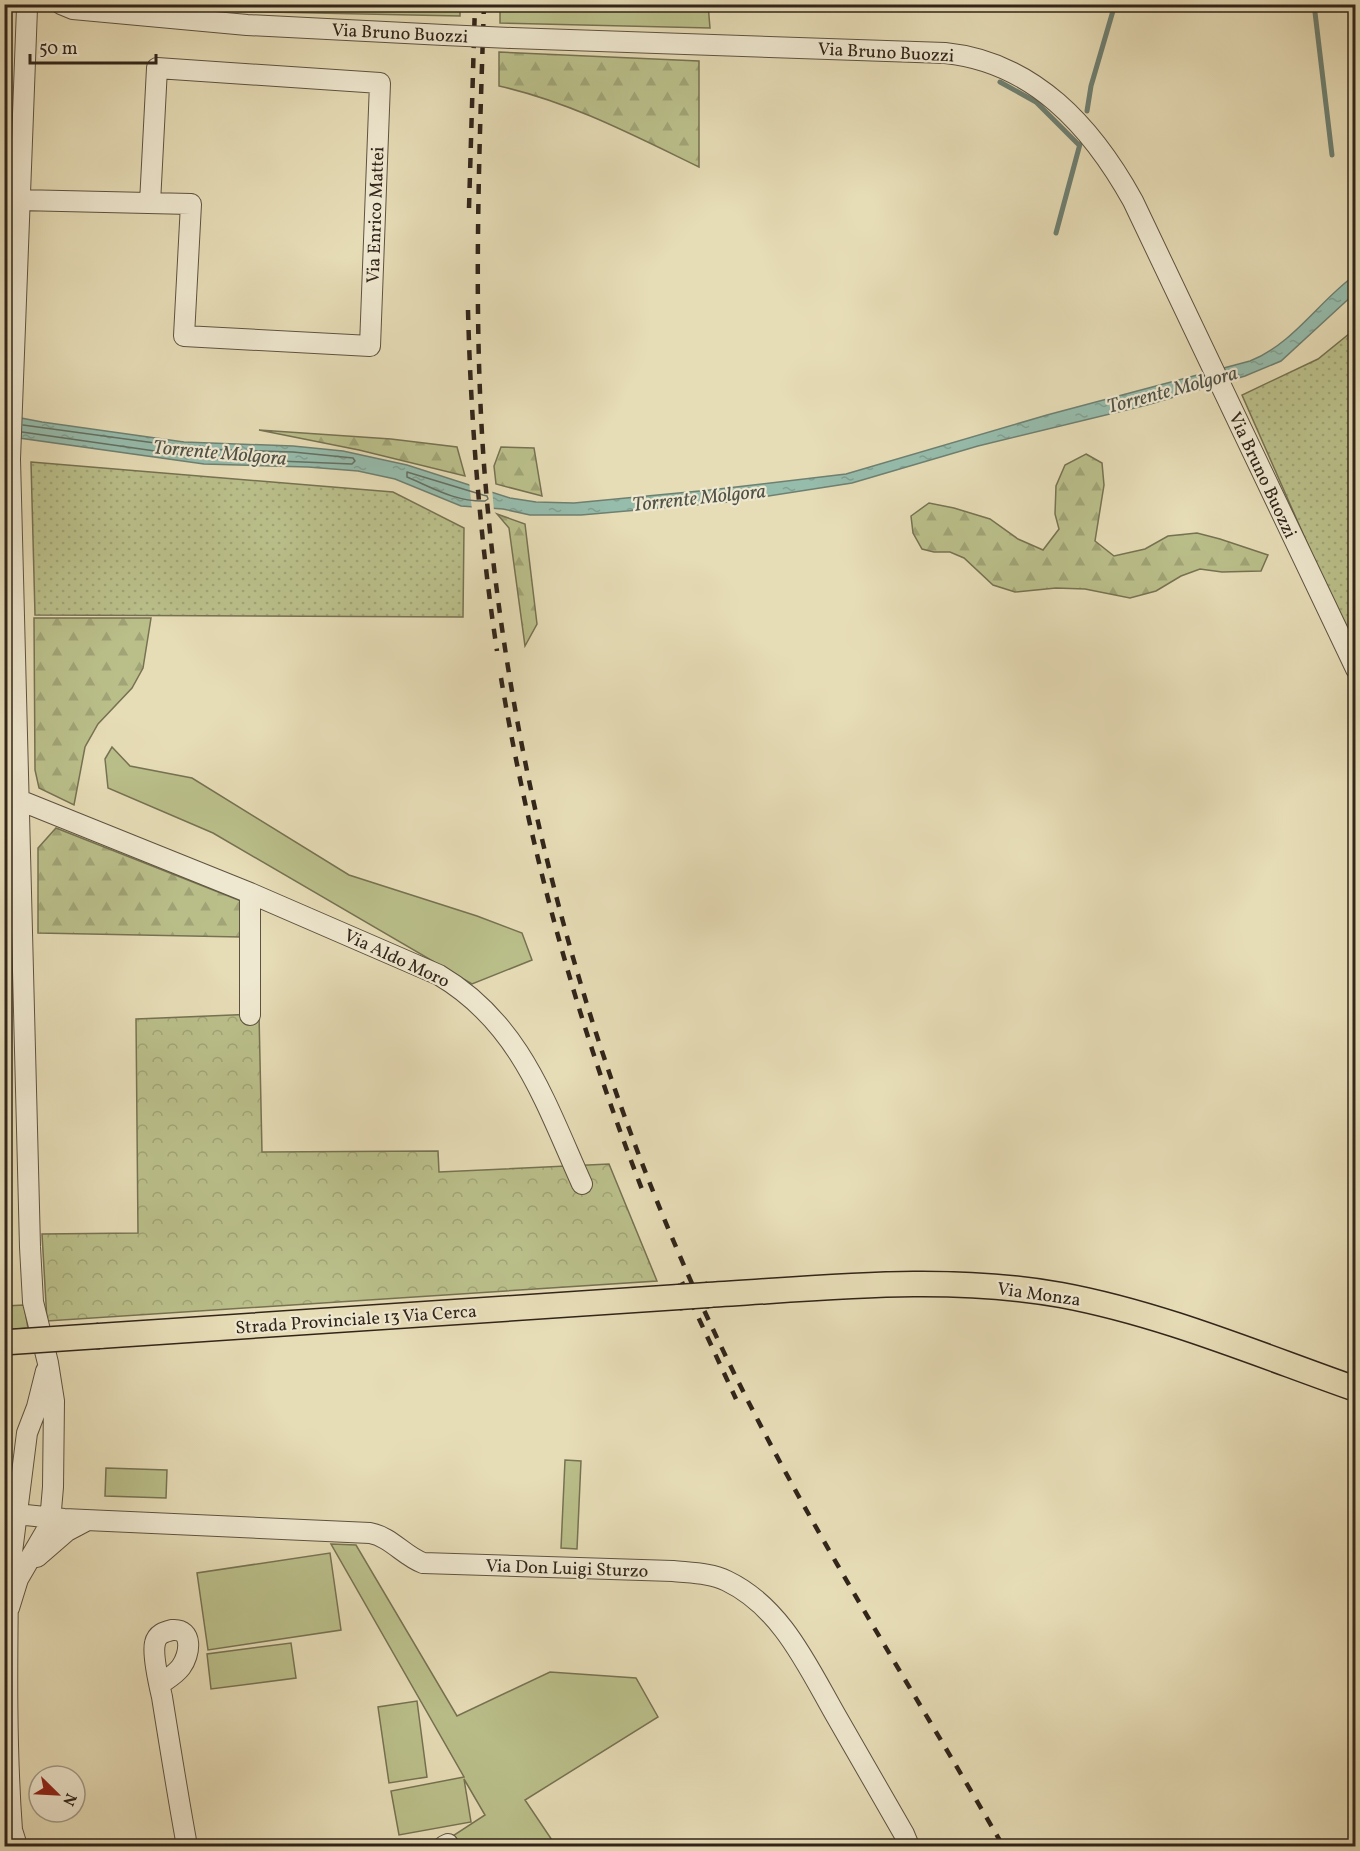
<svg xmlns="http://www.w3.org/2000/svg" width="1360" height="1851" font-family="Vollkorn,serif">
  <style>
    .grass { fill: #babf8a; stroke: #767252; stroke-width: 1.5 }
    .forest { fill: url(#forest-firs); stroke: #767252; stroke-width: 1.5 }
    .park { fill: url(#park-crowns); stroke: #767252; stroke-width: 1.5 }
    .garden { fill: url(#garden-dots); stroke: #767252; stroke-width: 1.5 }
    .water { fill: url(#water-ripples); stroke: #6e8072; stroke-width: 1.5 }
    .pier { fill: #e6dcb6 }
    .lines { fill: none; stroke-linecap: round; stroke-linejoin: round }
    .shore { stroke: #647063; stroke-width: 1.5 }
    .stream { stroke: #6e8072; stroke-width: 5 }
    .minor-casing { stroke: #5e5341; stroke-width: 22 }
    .major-casing { stroke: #31251a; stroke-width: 27 }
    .minor { stroke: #efe8d0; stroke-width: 20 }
    .major { stroke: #e6dcb6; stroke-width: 24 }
    .rail { stroke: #31251a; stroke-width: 4.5; stroke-dasharray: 10 10; stroke-linecap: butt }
    .minor-bridge-casing { stroke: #5e5341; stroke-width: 22; stroke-linecap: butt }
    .major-bridge-casing { stroke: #31251a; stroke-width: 27; stroke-linecap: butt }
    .minor-bridge { stroke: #efe8d0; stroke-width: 20 }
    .major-bridge { stroke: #e6dcb6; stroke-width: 24 }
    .labels { text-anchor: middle; stroke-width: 4.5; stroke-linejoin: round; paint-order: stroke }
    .street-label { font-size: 18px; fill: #31251a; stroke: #efe8d0 }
    .water-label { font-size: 20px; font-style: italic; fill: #4f5246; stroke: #efe8d0 }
  </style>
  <defs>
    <pattern id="forest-firs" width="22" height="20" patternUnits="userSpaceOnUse" patternTransform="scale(1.5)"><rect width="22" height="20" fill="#babf8a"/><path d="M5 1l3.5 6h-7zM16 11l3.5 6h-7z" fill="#a0a476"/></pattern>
    <pattern id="park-crowns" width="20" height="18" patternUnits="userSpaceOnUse" patternTransform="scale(1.5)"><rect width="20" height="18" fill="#babf8a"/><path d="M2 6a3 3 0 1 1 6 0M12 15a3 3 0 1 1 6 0" fill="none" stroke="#a0a476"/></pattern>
    <pattern id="garden-dots" width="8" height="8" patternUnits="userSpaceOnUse" patternTransform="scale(1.5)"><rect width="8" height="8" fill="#babf8a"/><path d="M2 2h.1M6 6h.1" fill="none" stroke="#a0a476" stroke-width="1.8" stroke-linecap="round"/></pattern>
    <pattern id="water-ripples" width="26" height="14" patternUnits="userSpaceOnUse" patternTransform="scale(1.5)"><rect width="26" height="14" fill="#96bcac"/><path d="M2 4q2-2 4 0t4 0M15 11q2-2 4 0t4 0" fill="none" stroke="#82a193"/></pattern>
  </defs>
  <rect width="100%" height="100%" fill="#e6dcb6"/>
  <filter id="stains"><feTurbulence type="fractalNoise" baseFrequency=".00333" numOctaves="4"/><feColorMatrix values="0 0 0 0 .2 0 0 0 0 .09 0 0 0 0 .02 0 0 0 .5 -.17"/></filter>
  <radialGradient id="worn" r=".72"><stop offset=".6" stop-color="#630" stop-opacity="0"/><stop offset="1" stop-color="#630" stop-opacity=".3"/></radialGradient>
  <path class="grass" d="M 163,4 L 460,5 L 460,16 L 163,10 Z
    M 708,4 L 710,28 L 500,23 L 500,5 Z
    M 112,747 L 130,766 L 192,778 L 349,875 L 477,916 L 522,933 L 532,960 L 472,984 L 213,833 L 108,788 L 105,759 Z
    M 24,1305 L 28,1328 L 5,1330 L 5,1306 Z
    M 565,1460 L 581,1461 L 577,1549 L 561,1548 Z
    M 106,1468 L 167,1470 L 166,1498 L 105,1496 Z
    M 331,1544 L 356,1545 L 457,1716 L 550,1672 L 636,1678 L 658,1717 L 525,1800 L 556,1846 L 450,1846 L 448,1839 L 485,1815 L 464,1779 L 471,1822 L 399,1835 L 391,1791 L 464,1777 Z
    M 330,1553 L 341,1630 L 208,1650 L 197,1573 Z
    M 291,1643 L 296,1678 L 211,1689 L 207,1654 Z
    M 417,1701 L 427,1777 L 389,1783 L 378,1707 Z"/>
  <path class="forest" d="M 499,52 L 699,61 L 699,167 C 633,135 570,102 499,86 Z
    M 259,430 L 391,439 L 457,447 L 465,476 L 359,450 Z
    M 501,447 L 534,448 L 542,496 L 496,484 L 494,466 Z
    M 1086,454 L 1102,463 L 1104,485 L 1095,541 L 1114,556 L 1145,549 L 1168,536 L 1197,533 L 1220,539 L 1268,555 L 1261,571 L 1222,572 L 1200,569 L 1181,576 L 1156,591 L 1130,598 L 1085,589 L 1056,588 L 1015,592 L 993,585 L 964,558 L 950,552 L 934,552 L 922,549 L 913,533 L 911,516 L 929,503 L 954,508 L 990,519 L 1018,539 L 1043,550 L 1059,529 L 1055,514 L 1056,486 L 1065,465 Z
    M 497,514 L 525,524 L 537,624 L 525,646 L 509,528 Z
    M 34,618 L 151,618 L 143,668 L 132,688 L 98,724 L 85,747 L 74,805 L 39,788 L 35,770 Z
    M 56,828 L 241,901 L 241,937 L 38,933 L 38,848 Z"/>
  <path class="park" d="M 259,1014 L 262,1152 L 438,1151 L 439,1172 L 609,1164 L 657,1281 L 47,1321 L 42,1234 L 138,1233 L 136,1019 Z"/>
  <path class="garden" d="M 1355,329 L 1355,379 L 1349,400 L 1356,475 L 1355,652 L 1242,395 L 1318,359 Z
    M 31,462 L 393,492 L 464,528 L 463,617 L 35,615 Z"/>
  <path class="water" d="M 1355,275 L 1355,293 L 1281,361 L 1245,376 L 1147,405 L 978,446 L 852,483 L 729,502 L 581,515 L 530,515 L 503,509 L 461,506 L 395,479 L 358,471 L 308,467 L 204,464 L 5,436 L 5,415 L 42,422 L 184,442 L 293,446 L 343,451 L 407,465 L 510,498 L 536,502 L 574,503 L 710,490 L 846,474 L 1047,415 L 1250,361 C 1293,344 1319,301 1355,275 Z"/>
  <path class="pier" d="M 469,481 L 492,488 L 494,511 L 472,510 Z"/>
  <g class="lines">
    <path class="shore" d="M 22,432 L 204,458 L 352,464 L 355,461 L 353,458 L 293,452 L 199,449 L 23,425
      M 407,472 L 483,495 L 487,496 L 488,499 L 485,501 C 456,502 433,488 407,477 Z"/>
    <path class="stream" d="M 1314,4 L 1332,155
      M 1000,82 L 1036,102 L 1079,145
      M 1087,111 L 1091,86 L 1115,4
      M 1056,233 L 1080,144"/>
    <g class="minor-casing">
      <path id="minor" d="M 61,4 L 73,9 L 247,25 L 444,35
        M 512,38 L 945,53 C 1034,62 1092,127 1133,201 L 1356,669
        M 19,200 L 191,204 L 184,336 L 370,346 L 380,83 L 157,68 L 150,203
        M 19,800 L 250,893 L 439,975 C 520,1023 545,1102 582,1184
        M 250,1015 L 250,893
        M 16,1514 L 64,1519 L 370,1533 C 391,1537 404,1556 423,1563 L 673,1571 C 691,1573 711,1573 727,1581 C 781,1607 807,1665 835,1714 C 858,1754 881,1794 904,1834 L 909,1846
        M 37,1557 L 67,1531 L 86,1521
        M 9,1608 L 18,1579 L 46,1531 L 51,1510 L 53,1487 L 54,1401 L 48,1363 L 33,1302 L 30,1247 L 10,459 L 27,8
        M 160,1684 C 167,1679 175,1675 181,1667 C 190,1655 194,1628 172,1630 C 164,1632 157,1634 155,1643 C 152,1655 159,1684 162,1697 C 170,1747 178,1797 187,1846
        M 17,1846 L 12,1830 C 6,1748 7,1666 8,1584 L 27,1433 L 37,1407 L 46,1371
        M 444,1846 L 448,1844"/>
    </g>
    <g class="major-casing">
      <path id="major" d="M 708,1295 C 825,1288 944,1274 1061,1295 C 1163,1314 1259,1355 1356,1389
        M 99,1336 L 679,1297"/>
    </g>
    <use href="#minor" class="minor"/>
    <use href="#major" class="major"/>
    <path class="rail" d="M 484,4 C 479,158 473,312 484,465 C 507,768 588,1068 719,1342 C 802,1517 907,1679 1003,1846
      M 469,208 L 475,4
      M 468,310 C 471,425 480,538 497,651
      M 501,678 C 531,856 579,1029 645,1197
      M 682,1282 L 736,1399"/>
    <g class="minor-bridge-casing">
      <path id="minor-bridge" d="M 444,35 L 512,38"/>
    </g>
    <g class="major-bridge-casing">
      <path id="major-bridge" d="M 679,1297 L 708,1295
        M 10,1342 L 99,1336"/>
    </g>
    <use href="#minor-bridge" class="minor-bridge"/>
    <use href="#major-bridge" class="major-bridge"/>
  </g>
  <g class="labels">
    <g class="street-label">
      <text transform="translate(400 33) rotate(3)" y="6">Via Bruno Buozzi</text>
      <text transform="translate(886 52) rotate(3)" y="6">Via Bruno Buozzi</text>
      <text transform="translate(375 215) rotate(-88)" y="6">Via Enrico Mattei</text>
      <text transform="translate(1263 475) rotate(65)" y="6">Via Bruno Buozzi</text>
      <text transform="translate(397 958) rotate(25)" y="6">Via Aldo Moro</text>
      <text transform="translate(1039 1294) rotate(8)" y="6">Via Monza</text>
      <text transform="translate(356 1319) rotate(-4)" y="6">Strada Provinciale 13 Via Cerca</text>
      <text transform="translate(567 1568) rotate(2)" y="6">Via Don Luigi Sturzo</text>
    </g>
    <g class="water-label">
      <text transform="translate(1172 389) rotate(-15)" y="7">Torrente Molgora</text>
      <text transform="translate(220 452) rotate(5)" y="7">Torrente Molgora</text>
      <text transform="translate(699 497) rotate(-6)" y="7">Torrente Molgora</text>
    </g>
  </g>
  <rect width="1360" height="1851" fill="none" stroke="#e6dcb6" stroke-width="24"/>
  <rect x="6" y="6" width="1348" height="1839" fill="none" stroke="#31251a" stroke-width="3"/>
  <rect x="12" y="12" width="1336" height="1827" fill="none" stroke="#31251a" stroke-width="1.5"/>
  <g transform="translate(57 1794) rotate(114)"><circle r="28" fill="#efe8d0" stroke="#a39a87" stroke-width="1.5"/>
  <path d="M0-4.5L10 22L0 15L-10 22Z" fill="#8f2418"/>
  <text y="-9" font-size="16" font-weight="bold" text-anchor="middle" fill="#31251a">N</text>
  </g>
  <path d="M30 54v9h126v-9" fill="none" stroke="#31251a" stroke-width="3"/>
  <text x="39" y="54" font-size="18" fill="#31251a" stroke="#efe8d0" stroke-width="4.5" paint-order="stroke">50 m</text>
  <rect width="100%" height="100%" filter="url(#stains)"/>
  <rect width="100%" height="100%" fill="url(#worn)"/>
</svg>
